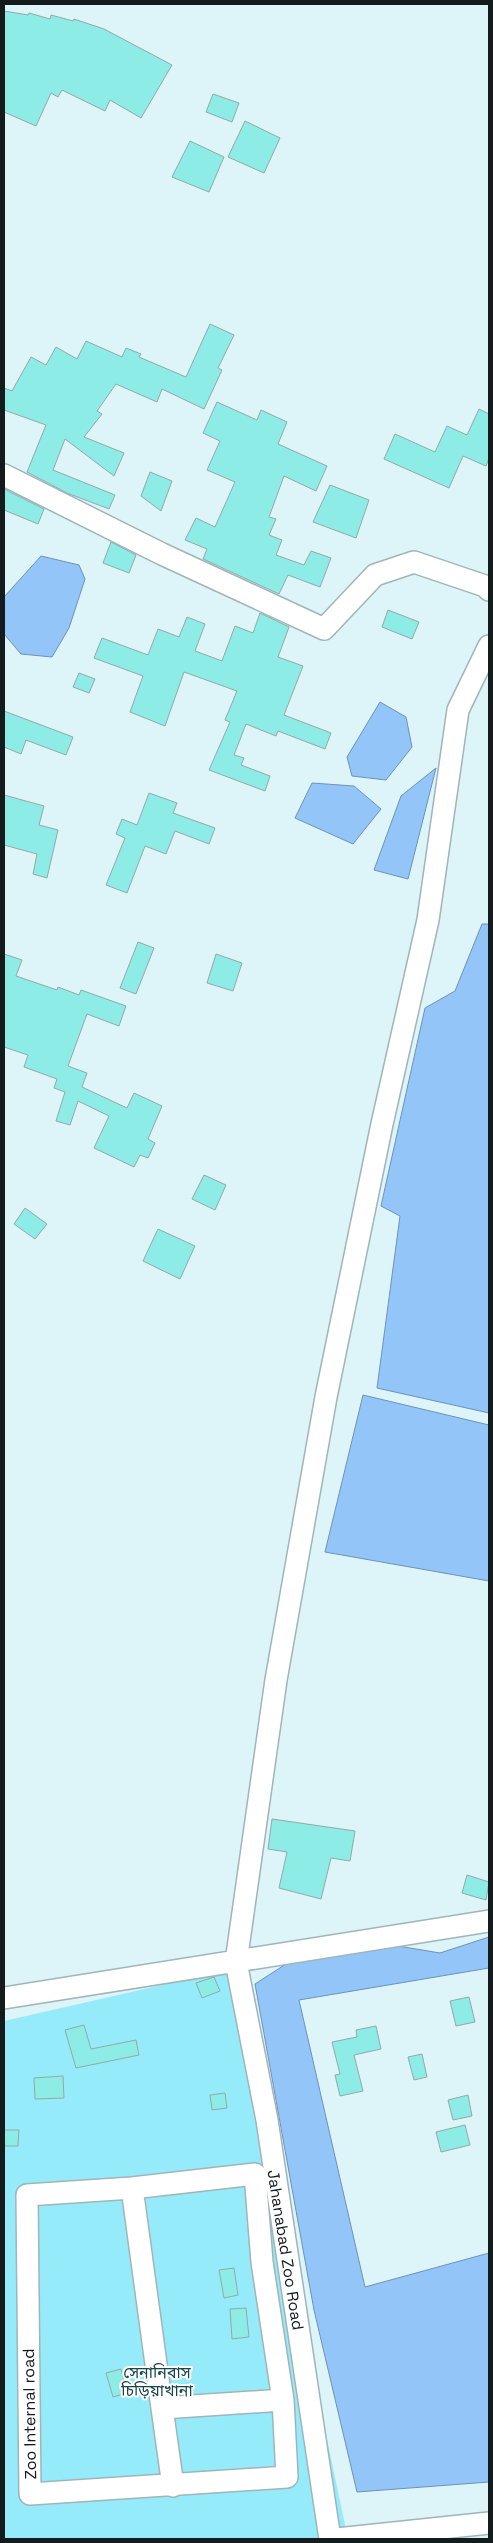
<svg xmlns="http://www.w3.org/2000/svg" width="493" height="2543" font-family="'Space Grotesk','Noto Sans Bengali',sans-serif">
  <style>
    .green { fill: #96ebfa }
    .water { fill: #93c5f9; stroke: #6d92b7 }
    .building { fill: #8dece5; stroke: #93a9a7 }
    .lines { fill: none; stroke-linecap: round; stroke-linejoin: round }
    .street-casing { stroke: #a0b5b9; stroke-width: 24 }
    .street { stroke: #fff; stroke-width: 21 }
    .labels { text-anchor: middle; stroke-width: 4; stroke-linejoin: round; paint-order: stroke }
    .street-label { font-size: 16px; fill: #131b1d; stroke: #fff }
    .park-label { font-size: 16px; fill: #18434a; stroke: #fff }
  </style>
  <rect width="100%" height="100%" fill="#ddf4f8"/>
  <path class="green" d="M 228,1970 L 348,2539 L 4,2539 L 4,2021 Z"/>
  <path class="water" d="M 41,556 L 79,565 L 85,579 L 69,628 L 52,657 L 21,654 L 4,634 L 4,597 Z
    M 380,702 L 406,717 L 412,747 L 386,780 L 352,776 L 347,757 Z
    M 436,768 L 408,879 L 374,870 L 401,796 Z
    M 312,783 L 354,786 L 381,809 L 353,844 L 295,818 Z
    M 482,924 L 489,924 L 489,1413 L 377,1388 L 400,1216 L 381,1206 L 425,1008 L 455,991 Z
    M 363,1395 L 489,1425 L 489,1581 L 325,1552 Z
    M 489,1937 L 489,1968 L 299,2000 L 365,2287 L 489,2253 L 489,2482 L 357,2492 L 314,2310 L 255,1984 L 286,1964 L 392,1945 L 440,1953 Z"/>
  <path class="building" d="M 4,11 L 28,15 L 29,13 L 50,19 L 51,15 L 73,21 L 74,19 L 104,29 L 172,65 L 141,118 L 110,100 L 105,111 L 62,90 L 58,97 L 51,93 L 36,126 L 4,112 Z
    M 213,94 L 239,103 L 232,122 L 206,112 Z
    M 245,121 L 280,138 L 264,173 L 228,157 Z
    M 190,141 L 224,157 L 209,192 L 172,177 Z
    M 210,324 L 234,335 L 218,368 L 222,370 L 204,409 L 162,389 L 157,402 L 116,384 L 97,411 L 102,414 L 84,437 L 124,453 L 114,476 L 65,439 L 53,470 L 115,495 L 109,509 L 67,493 L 27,472 L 46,425 L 4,410 L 4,388 L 12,391 L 31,357 L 46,365 L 56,347 L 77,359 L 86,341 L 122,357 L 126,348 L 141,354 L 139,357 L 186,377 Z
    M 217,402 L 257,420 L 261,410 L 287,422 L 278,444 L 327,466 L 316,491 L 284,476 L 269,517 L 276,519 L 269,535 L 282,540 L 276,555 L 304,565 L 311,551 L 331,558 L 320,587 L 288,575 L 279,594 L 203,559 L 207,549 L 185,540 L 196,518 L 215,527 L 235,482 L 207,470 L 220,441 L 203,433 Z
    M 479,409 L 489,414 L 489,458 L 486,466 L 463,456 L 449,488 L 384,459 L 395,434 L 435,452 L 447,426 L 467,435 Z
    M 150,472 L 172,481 L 161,511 L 141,496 Z
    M 330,485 L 369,500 L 356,538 L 313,522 Z
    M 4,489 L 44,509 L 38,524 L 4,510 Z
    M 111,542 L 136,555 L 129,573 L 103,563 Z
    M 388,610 L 419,622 L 412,639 L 382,627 Z
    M 260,613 L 289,627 L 278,657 L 303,666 L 284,715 L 331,733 L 325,749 L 278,731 L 276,736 L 246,724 L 234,755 L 244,758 L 241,765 L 270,776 L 265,791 L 209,770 L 230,722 L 225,720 L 237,691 L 184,672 L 165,726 L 130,712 L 143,676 L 94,658 L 102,638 L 148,655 L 158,629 L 179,637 L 187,617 L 205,624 L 195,651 L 222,661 L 235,626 L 253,633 Z
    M 79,673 L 95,679 L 89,693 L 73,687 Z
    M 4,711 L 73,737 L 66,755 L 26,740 L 21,754 L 4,747 Z
    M 149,793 L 177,803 L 173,813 L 215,828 L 209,844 L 175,831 L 166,854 L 145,846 L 127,893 L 106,885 L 125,838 L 116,834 L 122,819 L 137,825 Z
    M 4,795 L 44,806 L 39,825 L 58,830 L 47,878 L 33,874 L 37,854 L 4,845 Z
    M 138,942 L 154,948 L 136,994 L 120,988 Z
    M 4,954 L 22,960 L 16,976 L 57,990 L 58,987 L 79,995 L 81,990 L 126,1006 L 119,1026 L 87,1014 L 68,1066 L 87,1073 L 82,1087 L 127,1108 L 134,1093 L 162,1106 L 148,1139 L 155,1143 L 148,1158 L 140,1155 L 134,1167 L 94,1148 L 109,1116 L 78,1101 L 70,1125 L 56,1121 L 65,1092 L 54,1088 L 57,1079 L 24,1067 L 28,1055 L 4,1047 Z
    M 216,954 L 242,963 L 233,991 L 207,983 Z
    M 204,1175 L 226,1185 L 215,1210 L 192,1199 Z
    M 25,1208 L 47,1224 L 35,1239 L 14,1224 Z
    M 158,1229 L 195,1246 L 180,1279 L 143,1261 Z
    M 272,1819 L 355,1831 L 350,1861 L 331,1858 L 321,1899 L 279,1888 L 287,1852 L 268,1849 Z
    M 467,1875 L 489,1882 L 486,1900 L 462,1893 Z
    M 214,1977 L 220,1991 L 202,1998 L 196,1983 Z
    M 469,1997 L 475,2022 L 456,2026 L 450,2001 Z
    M 84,2025 L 91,2049 L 136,2040 L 139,2055 L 76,2068 L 65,2030 Z
    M 376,2026 L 381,2049 L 354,2055 L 363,2091 L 340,2096 L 335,2075 L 340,2074 L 332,2042 L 357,2037 L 356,2030 Z
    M 422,2054 L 427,2077 L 414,2080 L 408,2057 Z
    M 63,2076 L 64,2098 L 35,2099 L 34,2078 Z
    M 225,2093 L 227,2108 L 212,2110 L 210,2095 Z
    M 468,2095 L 472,2116 L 453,2120 L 448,2100 Z
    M 465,2125 L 470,2145 L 441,2152 L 436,2132 Z
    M 4,2130 L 19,2130 L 18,2146 L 4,2146 Z
    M 234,2268 L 238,2295 L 224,2298 L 219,2270 Z
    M 246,2308 L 249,2337 L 232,2339 L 230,2309 Z
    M 121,2369 L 127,2393 L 113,2397 L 106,2373 Z"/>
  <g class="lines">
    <g class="street-casing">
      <path id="street" d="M 4,475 L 162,554 L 324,629 L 375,575 L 414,562 L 485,586 L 489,590
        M 4,1998 L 489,1921
        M 132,2188 L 162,2408 L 283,2400 L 262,2262 L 255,2174 L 132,2188 L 27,2195 L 30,2494 L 287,2477 L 283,2400
        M 162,2408 L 173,2486
        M 330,2539 L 267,2120 L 236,1962 L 276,1680 L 326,1397 L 382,1124 L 428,920 L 458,710 L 489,646
        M 337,2539 L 489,2523"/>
    </g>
    <use href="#street" class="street"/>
  </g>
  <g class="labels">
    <g class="street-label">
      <text transform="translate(286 2250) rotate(81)" y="6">Jahanabad Zoo Road</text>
      <text transform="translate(29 2414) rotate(-91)" y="6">Zoo Internal road</text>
    </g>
    <g class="park-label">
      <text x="157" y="2378">সেনানিবাস<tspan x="157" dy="18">চিড়িয়াখানা</tspan></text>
    </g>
  </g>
  <rect width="493" height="2543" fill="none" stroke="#131b1d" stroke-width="10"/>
</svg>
